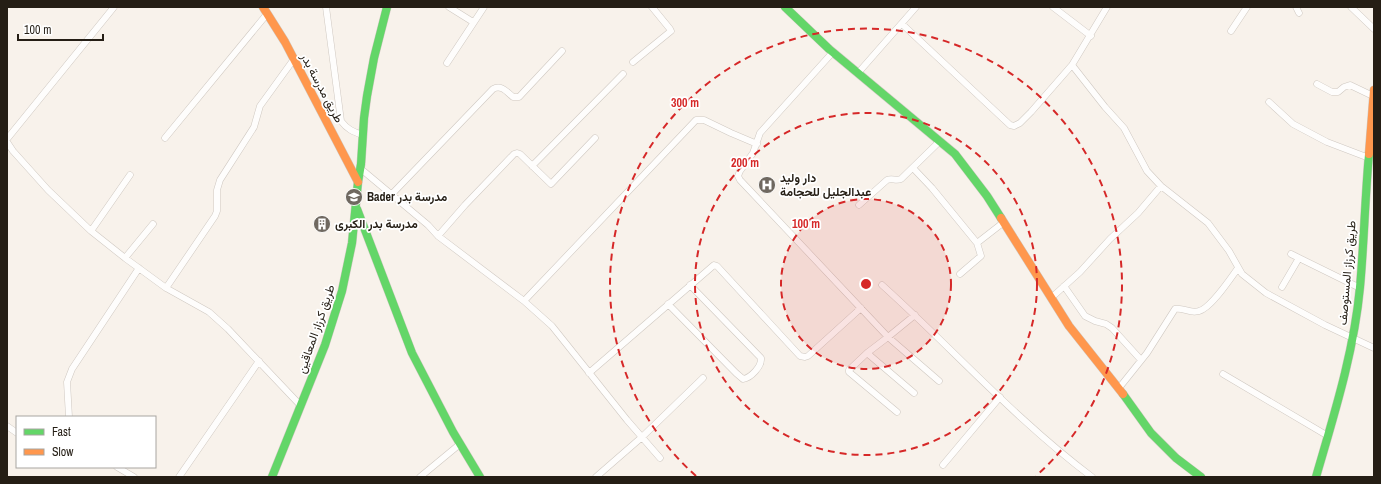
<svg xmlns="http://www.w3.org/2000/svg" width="1381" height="484" font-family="'Archivo Narrow',Vazirmatn,sans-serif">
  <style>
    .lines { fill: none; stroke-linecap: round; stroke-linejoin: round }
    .street-casing { stroke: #cfc8c1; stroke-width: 7 }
    .fast-casing { stroke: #cfc8c1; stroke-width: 9 }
    .slow-casing { stroke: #cfc8c1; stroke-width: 9 }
    .street { stroke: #fefdfc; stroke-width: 6 }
    .fast { stroke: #63d668; stroke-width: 8 }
    .slow { stroke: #ff974d; stroke-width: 8 }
    .ring { fill: none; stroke: #d62828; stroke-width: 2; stroke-dasharray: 7 5 }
    .labels { text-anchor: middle; stroke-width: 3.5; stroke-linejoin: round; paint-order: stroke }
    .street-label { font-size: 12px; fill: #251e15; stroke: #fff }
    .poi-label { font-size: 12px; font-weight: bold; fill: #251e15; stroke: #fff; text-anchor: start }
    .centre { fill: #d62828; stroke: #fff; stroke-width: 2 }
    .ring-label { font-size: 12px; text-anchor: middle; font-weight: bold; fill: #d62828; stroke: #fff; stroke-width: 3.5; stroke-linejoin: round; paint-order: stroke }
  </style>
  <rect width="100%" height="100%" fill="#f8f2eb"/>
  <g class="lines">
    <g class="street-casing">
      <path id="street" d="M 326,7 L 341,121 C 347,129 353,132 363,135
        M 449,7 L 473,22
        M 1053,7 L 1091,36
        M 1107,7 L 1072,65 L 1105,107 L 1124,128 L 1147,171 L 1161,186 L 1208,223 L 1229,251 L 1242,274 L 1266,293 L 1325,325 L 1374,348
        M 1296,7 L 1299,13
        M 1351,7 L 1374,29
        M 902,24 L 1010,125 L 1014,126 L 1020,123 L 1031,112 L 1072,65
        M 1231,31 L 1247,7
        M 833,52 L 760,133 L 753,153 L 740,171 L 738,176 L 740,180 L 888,337 L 915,315
        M 633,62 L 671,31 L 670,29 L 652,7
        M 447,63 L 484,7
        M 858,73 L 916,7
        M 1317,84 L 1332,92 L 1338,92 L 1344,87 L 1350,85 L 1373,96
        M 1269,102 L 1293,124 L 1327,142 L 1369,158
        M 165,138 L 267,14
        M 7,139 L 114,7
        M 7,142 L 13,151 L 48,190 L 91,231 L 125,258 L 166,288 L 209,312 L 228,329 L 301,406
        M 532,166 L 623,74
        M 913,168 L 932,188 L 977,243
        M 361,169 L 428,225 L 438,236 L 524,301 L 552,326 L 627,420 L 660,458
        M 391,195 L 493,89 C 501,84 507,92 513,97 L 519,97 L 562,51
        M 859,205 L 887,180 C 892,178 896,181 901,179 L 940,141
        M 91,231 L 130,175
        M 438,236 L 465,205 L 514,154 L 517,153 L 520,154 L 551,184 L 595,138
        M 1291,254 L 1360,288
        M 125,258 L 153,224
        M 960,274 L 981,256 L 977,243 L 1004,222
        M 882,285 C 952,348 1016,420 1092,477
        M 1064,286 L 1085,316 L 1095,321 L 1106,324 L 1112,328 L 1141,360
        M 1282,287 L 1299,258
        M 166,288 L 215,216 L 217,211 L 217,190 L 220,180 L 254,127 L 260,106 L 294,59
        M 1051,298 L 1080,272 L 1110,239 L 1138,213 L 1161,186
        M 524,301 L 696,120 L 704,120 L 731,133 L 757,144
        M 668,304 L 736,373 L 743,379 C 751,378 762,366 761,358 L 690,285
        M 867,353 L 914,393
        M 589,373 L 714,265 L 717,266 L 800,356 L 805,357 L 808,356 L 861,308
        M 1223,374 L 1328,436
        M 1119,388 L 1147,353 L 1175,309 C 1183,307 1190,314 1199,311 C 1211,308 1230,279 1238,268
        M 897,412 L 849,372 L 849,370 L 867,353 L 888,337 L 939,381
        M 69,417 L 67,382 L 72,369 L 139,268
        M 7,426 L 17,433
        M 943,465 L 1000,397
        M 117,467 L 134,477
        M 179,477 L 259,361
        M 420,477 L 460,444
        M 596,477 L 642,437 L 703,378"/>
    </g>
    <g class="fast-casing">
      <path id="fast" d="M 785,7 L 829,49 L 955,154 L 987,196 L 1001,218
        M 357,209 L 412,353 L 453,432 L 480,477
        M 1123,394 L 1151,433 L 1176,458 L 1201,477
        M 272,477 L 325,345 L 342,291 L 352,243 L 358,182 L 361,164 L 364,118 L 367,96 L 374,58 L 387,7
        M 1316,477 C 1334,415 1354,352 1360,287 C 1364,243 1365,198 1369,154"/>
    </g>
    <g class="slow-casing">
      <path id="slow" d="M 263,7 L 285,42 L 358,182
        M 1369,154 L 1374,90
        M 1001,218 L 1069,326 L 1123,394"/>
    </g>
    <use href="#street" class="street"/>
    <use href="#fast" class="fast"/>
    <use href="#slow" class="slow"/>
  </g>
  <circle cx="866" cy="284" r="85" fill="#d62828" fill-opacity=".12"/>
  <g class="ring">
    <circle cx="866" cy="284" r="85"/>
    <circle cx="866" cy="284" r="171"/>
    <path d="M696 476A256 256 0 1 1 1036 476"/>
  </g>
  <defs>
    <g id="hospital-disc" transform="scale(0.9)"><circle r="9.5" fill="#6f6860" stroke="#fff"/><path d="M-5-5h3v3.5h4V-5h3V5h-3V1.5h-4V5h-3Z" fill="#fff"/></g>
    <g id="school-disc" transform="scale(0.9)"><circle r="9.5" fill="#6f6860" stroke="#fff"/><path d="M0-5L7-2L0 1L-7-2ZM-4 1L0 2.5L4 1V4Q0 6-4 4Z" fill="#fff"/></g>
    <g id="building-disc" transform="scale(0.9)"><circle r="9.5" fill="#6f6860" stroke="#fff"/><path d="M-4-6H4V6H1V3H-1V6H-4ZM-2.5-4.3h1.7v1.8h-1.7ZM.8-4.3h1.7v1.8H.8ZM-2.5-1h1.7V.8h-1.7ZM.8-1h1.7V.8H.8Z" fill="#fff"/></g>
  </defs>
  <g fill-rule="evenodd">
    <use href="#hospital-disc" x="767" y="185"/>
    <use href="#school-disc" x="354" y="197"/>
    <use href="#building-disc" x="322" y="224"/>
  </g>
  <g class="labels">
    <g class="street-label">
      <text transform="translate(322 88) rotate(62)" y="4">طريق مدرسة بدر</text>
      <text transform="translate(1347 273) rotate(-85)" y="4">طريق كرزاز المستوصف</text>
      <text transform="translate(316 329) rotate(-71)" y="4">طريق كرزاز المعاقين</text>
    </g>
    <g class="poi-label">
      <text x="780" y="182">دار وليد<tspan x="780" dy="14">عبدالجليل للحجامة</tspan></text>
      <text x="367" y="201">Bader مدرسة بدر</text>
      <text x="335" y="228">مدرسة بدر الكبرى</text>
    </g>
  </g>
  <circle cx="866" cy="284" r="6" class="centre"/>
  <g class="ring-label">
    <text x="685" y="107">300 m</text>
    <text x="745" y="167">200 m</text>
    <text x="806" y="228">100 m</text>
  </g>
  <rect width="1381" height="484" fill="none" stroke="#251e15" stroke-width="16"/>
  <rect x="16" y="416" width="140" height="52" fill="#ffffff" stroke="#a8a5a1"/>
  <rect x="24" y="429" width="20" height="6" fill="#63d668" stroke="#a8a5a1"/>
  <text x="52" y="436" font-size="12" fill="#251e15">Fast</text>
  <rect x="24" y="449" width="20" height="6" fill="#ff974d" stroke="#a8a5a1"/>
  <text x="52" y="456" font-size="12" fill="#251e15">Slow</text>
  <path d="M18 34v6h85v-6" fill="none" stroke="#251e15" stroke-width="2"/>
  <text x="24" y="34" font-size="12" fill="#251e15" stroke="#ffffff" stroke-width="3" paint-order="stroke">100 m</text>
</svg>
